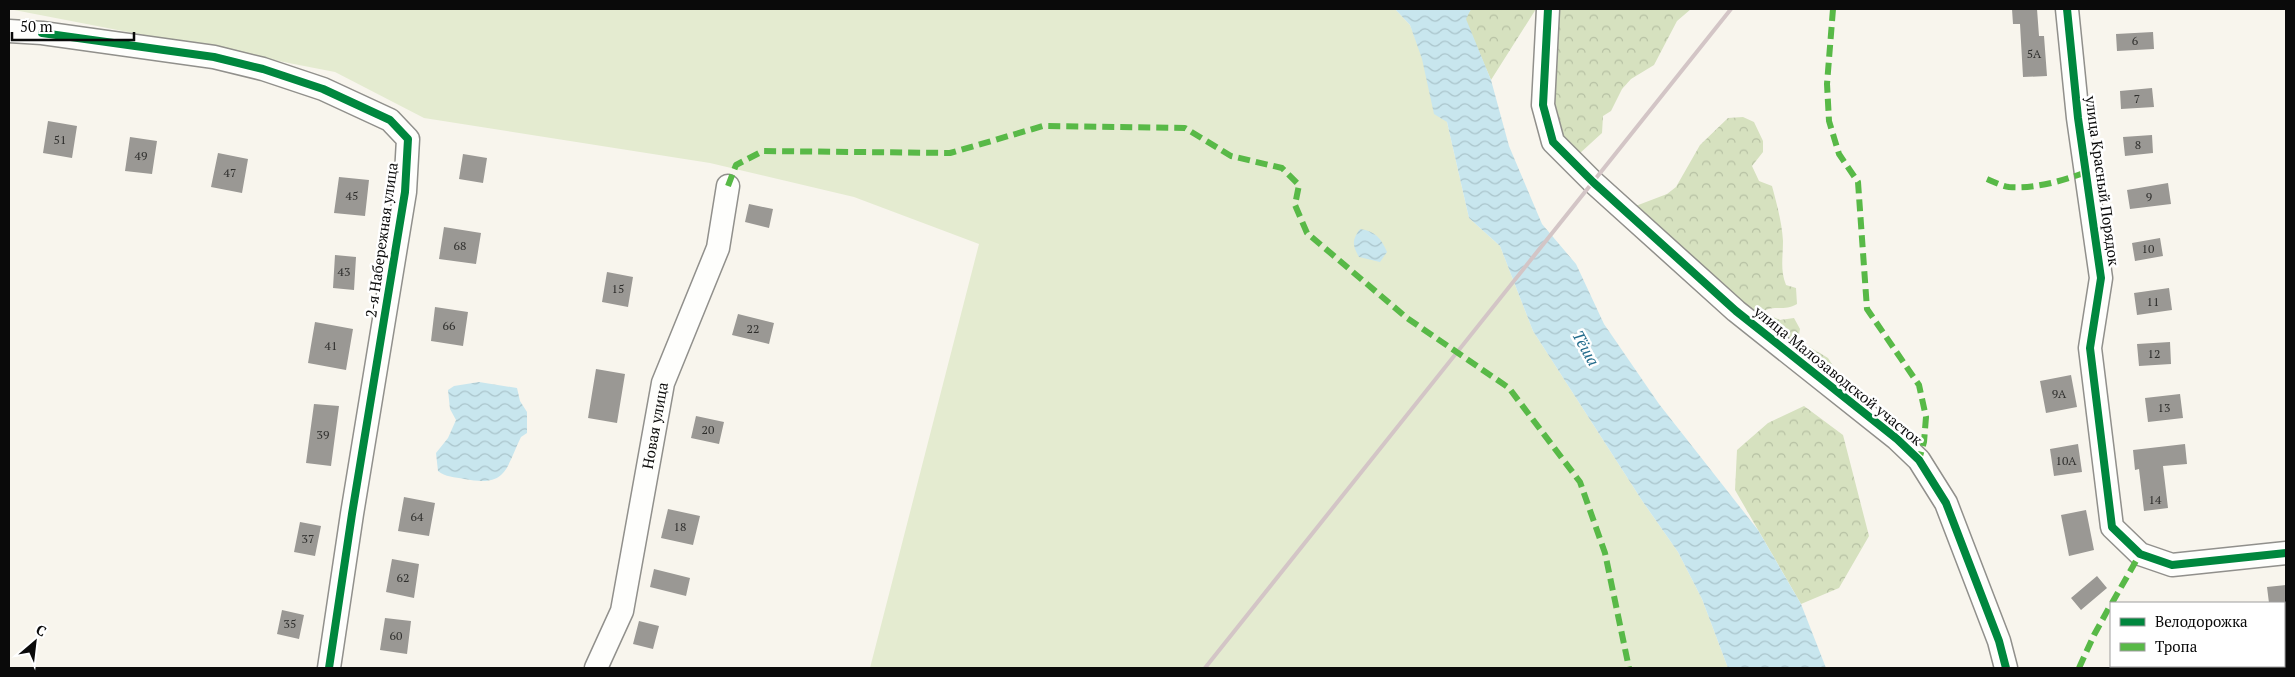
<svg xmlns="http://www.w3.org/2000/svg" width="2295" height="677" font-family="'PT Serif',serif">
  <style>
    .grass { fill: #e4ebd0 }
    .forest { fill: url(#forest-crowns) }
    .water { fill: url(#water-waves) }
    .building { fill: #9a9894 }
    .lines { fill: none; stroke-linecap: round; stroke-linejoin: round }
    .minor-casing { stroke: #91908c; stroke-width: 25 }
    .minor { stroke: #fefefc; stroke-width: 22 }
    .rail { stroke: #d3c5c6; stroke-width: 4 }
    .quiet { stroke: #58b947; stroke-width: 6; stroke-dasharray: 12 6; stroke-linecap: butt }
    .cycleway-casing { stroke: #fff; stroke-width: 11 }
    .cycleway { stroke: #00873e; stroke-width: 8 }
    .labels { text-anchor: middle; stroke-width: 5; stroke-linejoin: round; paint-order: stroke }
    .number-label { font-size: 12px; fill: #2e2e2c }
    .street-label { font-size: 15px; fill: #0a0a0a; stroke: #fff }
    .water-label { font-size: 16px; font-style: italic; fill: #236c8c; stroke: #fff }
  </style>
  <defs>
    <pattern id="forest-crowns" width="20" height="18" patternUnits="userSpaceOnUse" patternTransform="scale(1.25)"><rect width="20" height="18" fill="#d6e1bf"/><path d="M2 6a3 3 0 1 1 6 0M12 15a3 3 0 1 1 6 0" fill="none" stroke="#b6c0a3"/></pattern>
    <pattern id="water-waves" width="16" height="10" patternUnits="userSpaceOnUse" patternTransform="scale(1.25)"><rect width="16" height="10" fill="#c8e6ee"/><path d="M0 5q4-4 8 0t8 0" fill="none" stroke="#aac4cb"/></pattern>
  </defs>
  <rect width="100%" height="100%" fill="#f8f5ed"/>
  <path class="grass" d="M 9,9 L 1395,9 L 1410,25 L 1447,122 L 1469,218 L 1500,246 L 1533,331 L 1643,502 L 1678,552 L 1702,599 L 1728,668 L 870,668 L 979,244 L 854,197 L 710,163 L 424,118 L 335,72 Z"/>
  <path class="forest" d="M 1471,9 L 1536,9 L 1491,80 L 1465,19 Z
    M 1556,9 L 1691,9 L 1677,21 L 1654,65 L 1631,79 L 1622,89 L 1611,111 L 1603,116 L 1602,133 L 1579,154 L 1570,150 L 1553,111 Z
    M 1743,117 L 1754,122 L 1763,141 L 1763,152 L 1752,166 L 1759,181 L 1772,186 C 1777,205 1782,223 1783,241 C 1783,257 1780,270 1786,285 L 1796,288 L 1797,304 C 1784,312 1774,304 1762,312 L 1780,320 L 1794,318 L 1800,329 L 1798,340 L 1828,358 L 1835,369 L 1897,425 L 1897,431 L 1794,342 L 1689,259 L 1633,207 L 1667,194 L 1676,187 L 1700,145 L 1728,118 Z
    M 1804,406 L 1843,435 L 1869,536 L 1839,588 L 1801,604 L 1735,490 L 1737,450 L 1768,423 Z"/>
  <path class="water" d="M 1395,9 L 1471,9 L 1466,19 L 1491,80 L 1509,146 L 1542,224 L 1576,264 L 1604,324 L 1659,404 L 1758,530 L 1801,604 L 1826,668 L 1728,668 L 1702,599 L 1678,552 L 1643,502 L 1533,331 L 1500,246 L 1469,218 L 1447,122 L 1434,114 L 1422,59 L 1410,25 Z
    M 1360,229 C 1375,231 1381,238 1387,252 L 1380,262 L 1359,257 C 1352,245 1352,240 1360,229 Z
    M 479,382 L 517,388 L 520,401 L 527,412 L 527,433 L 521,437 C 505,470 507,487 464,479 C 455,477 445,477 438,471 L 436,453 L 448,438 L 456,420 L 450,409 L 448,390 L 454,386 Z"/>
  <path class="building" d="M 2012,9 L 2037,9 L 2039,36 L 2044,36 L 2047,76 L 2023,77 L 2020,24 L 2013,24 Z
    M 2153,32 L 2154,49 L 2117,51 L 2116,34 Z
    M 2152,88 L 2154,107 L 2121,109 L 2120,91 Z
    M 48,121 L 77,126 L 72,158 L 43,153 Z
    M 2152,135 L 2153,153 L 2125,156 L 2123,137 Z
    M 130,137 L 157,141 L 152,174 L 125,171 Z
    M 218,153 L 248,159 L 242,193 L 211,187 Z
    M 463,154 L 487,158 L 483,183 L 459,179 Z
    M 339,177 L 369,180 L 365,216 L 334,213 Z
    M 2168,183 L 2171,204 L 2130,209 L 2127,190 Z
    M 749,204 L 773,209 L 769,228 L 745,222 Z
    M 444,227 L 481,233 L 476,264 L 439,259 Z
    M 2160,238 L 2163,256 L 2135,261 L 2132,243 Z
    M 335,255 L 356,257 L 354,290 L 333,288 Z
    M 607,272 L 633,277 L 628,307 L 602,302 Z
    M 2169,288 L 2172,310 L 2137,315 L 2134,293 Z
    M 435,307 L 468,312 L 463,346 L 431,341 Z
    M 738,314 L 774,323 L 769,344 L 732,335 Z
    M 315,322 L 353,329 L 346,370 L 308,363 Z
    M 2170,342 L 2171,364 L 2139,366 L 2137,344 Z
    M 596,369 L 625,374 L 617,423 L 588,418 Z
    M 2071,375 L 2077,407 L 2046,413 L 2040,381 Z
    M 2180,394 L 2183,418 L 2148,422 L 2145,398 Z
    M 314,404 L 339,406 L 331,466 L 306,463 Z
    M 696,416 L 724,422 L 719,444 L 691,438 Z
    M 2078,444 L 2082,472 L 2054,476 L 2050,449 Z
    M 2185,444 L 2187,464 L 2163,466 L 2168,508 L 2144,511 L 2139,469 L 2135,470 L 2133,450 Z
    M 404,497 L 435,503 L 429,536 L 398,531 Z
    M 668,509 L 700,516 L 693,545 L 661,538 Z
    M 2086,510 L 2094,550 L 2069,556 L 2061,515 Z
    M 300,522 L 321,526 L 315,556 L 294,552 Z
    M 392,559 L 419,564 L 414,598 L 386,592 Z
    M 654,569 L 690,578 L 686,596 L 650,587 Z
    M 2097,576 L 2107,588 L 2081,610 L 2071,598 Z
    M 2286,585 L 2286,602 L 2269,603 L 2267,587 Z
    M 282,610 L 304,615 L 299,639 L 277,634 Z
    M 385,618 L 411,621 L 407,654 L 380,650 Z
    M 639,621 L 659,626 L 653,649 L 633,644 Z"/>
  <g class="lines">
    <g class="minor-casing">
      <g id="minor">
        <path d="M 1548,9 L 1543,105 L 1553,142 L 1593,182 L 1736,311 L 1897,439 L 1919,460 L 1946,503 L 1999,641 L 2006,668"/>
        <path d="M 2067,9 L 2078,118 L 2101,278 L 2090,348 L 2112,527 L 2140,554 L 2172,565 L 2286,553"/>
        <path d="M 9,31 L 42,33 L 214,57 L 263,69 L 323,89 L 390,120 L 408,139 L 405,192 L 352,514 L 329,668"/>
        <path d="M 2263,666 L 2277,668"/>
        <path id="s1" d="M 596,668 L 622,611 L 663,383 L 718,248 L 728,186"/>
      </g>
    </g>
    <use href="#minor" class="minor"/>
    <path class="rail" d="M 1205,668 L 1731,9"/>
    <path class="quiet" d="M 1833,9 L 1827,84 L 1829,121 L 1839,154 L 1858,182 L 1867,309 L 1919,385 L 1926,417 L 1924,442 L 1919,460
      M 1987,179 C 1994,182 2002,186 2009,187 C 2034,189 2063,181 2086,172
      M 728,186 L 736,165 L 763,151 L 950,153 L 1043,126 L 1185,128 L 1231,156 L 1282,168 L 1299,185 L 1295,205 L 1307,233 L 1407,318 L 1509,388 L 1580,482 L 1605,553 L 1629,668
      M 2112,603 L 2140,554
      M 2079,668 L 2094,635 L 2111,604"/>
    <g class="cycleway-casing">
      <path id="cycleway" d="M 1548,9 L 1543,105 L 1553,142 L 1593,182 L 1736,311 L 1897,439 L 1919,460 L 1946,503 L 1999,641 L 2006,668
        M 2067,9 L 2078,118 L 2101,278 L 2090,348 L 2112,527 L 2140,554 L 2172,565 L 2286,553
        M 42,33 L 214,57 L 263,69 L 323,89 L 390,120 L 408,139 L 405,192 L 352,514 L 329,668"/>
    </g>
    <use href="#cycleway" class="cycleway"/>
  </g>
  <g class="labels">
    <g class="number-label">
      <text x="2135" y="45">6</text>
      <text x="2034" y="58">5А</text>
      <text x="2137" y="103">7</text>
      <text x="60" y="144">51</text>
      <text x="2138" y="149">8</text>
      <text x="141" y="160">49</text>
      <text x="230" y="177">47</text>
      <text x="352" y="200">45</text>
      <text x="2149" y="201">9</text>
      <text x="460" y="250">68</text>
      <text x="2148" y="253">10</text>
      <text x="344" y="276">43</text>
      <text x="618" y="293">15</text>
      <text x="2153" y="306">11</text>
      <text x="449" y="330">66</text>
      <text x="753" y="333">22</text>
      <text x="331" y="350">41</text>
      <text x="2154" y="358">12</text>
      <text x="2059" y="398">9А</text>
      <text x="2164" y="412">13</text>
      <text x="708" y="434">20</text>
      <text x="323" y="439">39</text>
      <text x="2066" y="465">10А</text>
      <text x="2155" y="504">14</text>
      <text x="417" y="521">64</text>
      <text x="680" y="531">18</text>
      <text x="308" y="543">37</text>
      <text x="403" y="582">62</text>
      <text x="290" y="628">35</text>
      <text x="396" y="640">60</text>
    </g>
    <g class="street-label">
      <text transform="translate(2102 181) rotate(82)" y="5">улица Красный Порядок</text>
      <text transform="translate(382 240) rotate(-82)" y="5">2-я Набережная улица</text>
      <text transform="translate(1838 376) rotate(39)" y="5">улица Малозаводской участок</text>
      <text dy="5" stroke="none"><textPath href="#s1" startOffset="251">Новая улица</textPath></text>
    </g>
    <g class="water-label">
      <text transform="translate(1586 348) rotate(61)" y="6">Тёша</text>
    </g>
  </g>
  <rect width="2295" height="677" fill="none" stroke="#0a0a0a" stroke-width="20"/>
  <rect x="2110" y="602" width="175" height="65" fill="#ffffff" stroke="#9d9d9d"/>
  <rect x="2120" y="618" width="25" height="8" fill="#00873e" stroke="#9d9d9d"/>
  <text x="2155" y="627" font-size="15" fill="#0a0a0a">Велодорожка</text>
  <rect x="2120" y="643" width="25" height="8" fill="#58b947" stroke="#9d9d9d"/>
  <text x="2155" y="652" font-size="15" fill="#0a0a0a">Тропа</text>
  <g transform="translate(35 642) rotate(28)" stroke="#ffffff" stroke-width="4" paint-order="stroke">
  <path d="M0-4L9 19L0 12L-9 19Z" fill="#0a0a0a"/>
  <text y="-8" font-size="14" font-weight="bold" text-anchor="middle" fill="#0a0a0a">С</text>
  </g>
  <path d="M12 32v8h122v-8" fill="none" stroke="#0a0a0a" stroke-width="2.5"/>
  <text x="20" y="32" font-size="15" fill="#0a0a0a" stroke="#ffffff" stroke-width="4" paint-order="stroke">50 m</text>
</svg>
